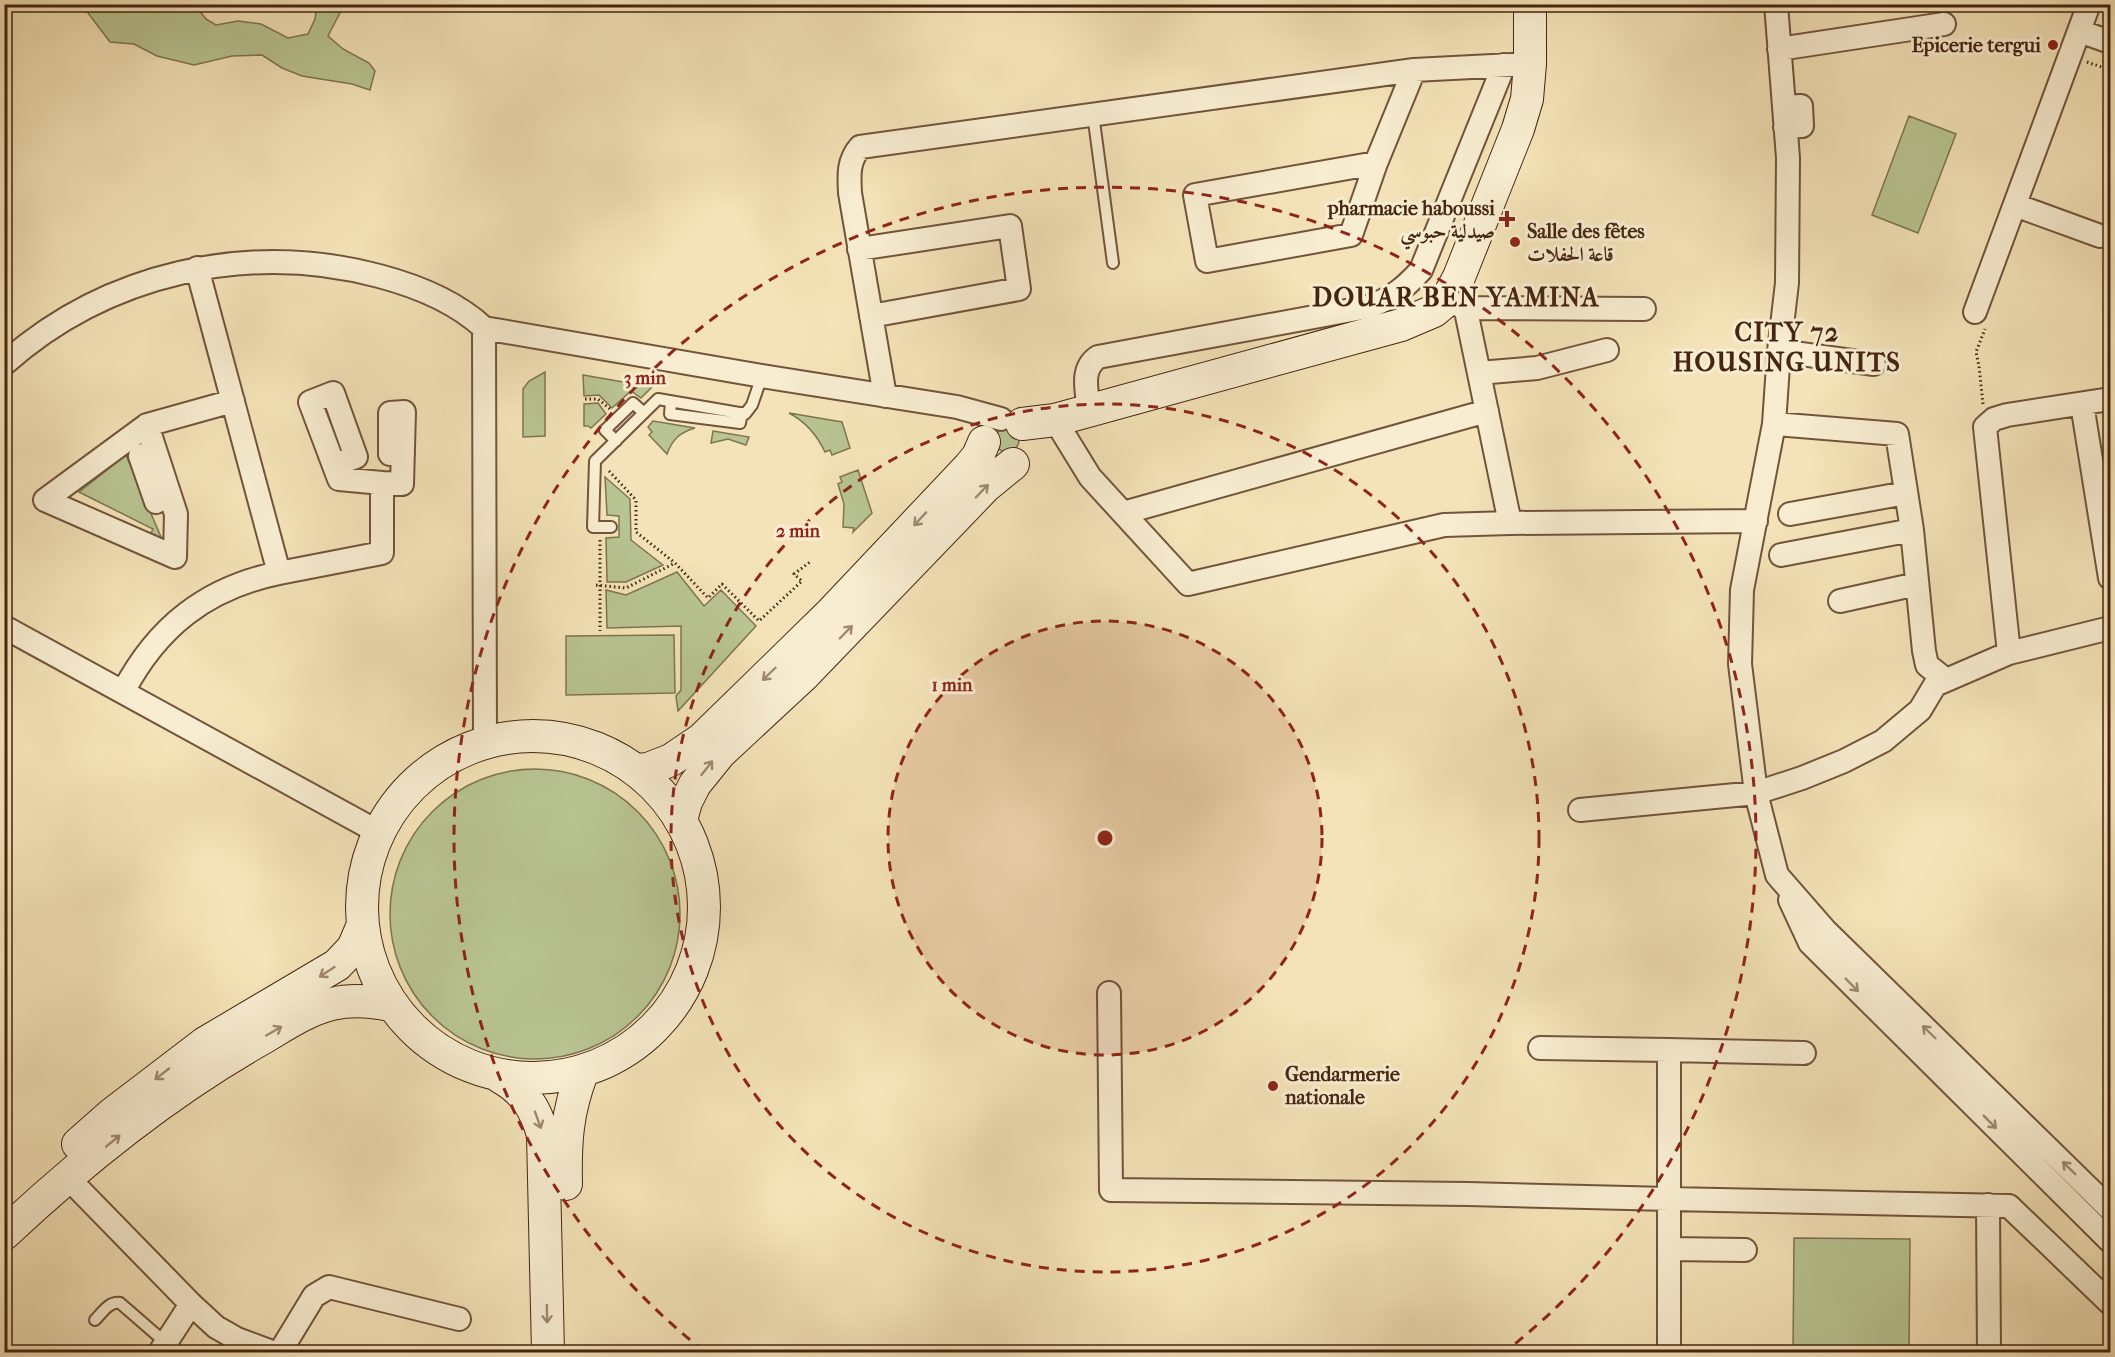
<svg xmlns="http://www.w3.org/2000/svg" width="2115" height="1357" font-family="'IM FELL French Canon',Amiri,serif">
  <style>
    .green { fill: #b8c492; stroke: #7f7452; stroke-width: 1.5 }
    .lines { fill: none; stroke-linecap: round; stroke-linejoin: round }
    .service-casing { stroke: #72543b; stroke-width: 14 }
    .minor-casing { stroke: #72543b; stroke-width: 26 }
    .secondary-casing { stroke: #462511; stroke-width: 34 }
    .path { stroke: #462511; stroke-width: 3; stroke-dasharray: 1.5 3; stroke-linecap: butt }
    .service { stroke: #f8edd1; stroke-width: 10 }
    .minor { stroke: #f8edd1; stroke-width: 22 }
    .secondary { stroke: #f8edd1; stroke-width: 32 }
    .oneway { stroke: #9f8971 }
    .ring { fill: none; stroke: #8f2418; stroke-width: 3; stroke-dasharray: 10 8 }
    .poi-dot { fill: #8f2418; stroke: #f8edd1; stroke-width: 2 }
    .labels { text-anchor: middle; stroke-width: 6; stroke-linejoin: round; paint-order: stroke }
    .poi-label { font-size: 20px; font-weight: bold; fill: #462511; stroke: #f8edd1; text-anchor: end }
    .district-label { font-size: 26px; font-weight: bold; letter-spacing: 1.5px; fill: #462511; stroke: #f8edd1 }
    .centre { fill: #8f2418; stroke: #f8edd1; stroke-width: 3 }
    .ring-label { font-size: 18px; text-anchor: middle; font-weight: bold; fill: #8f2418; stroke: #f8edd1; stroke-width: 6; stroke-linejoin: round; paint-order: stroke }
  </style>
  <rect width="100%" height="100%" fill="#f4e3b8"/>
  <filter id="stains"><feTurbulence type="fractalNoise" baseFrequency=".00333" numOctaves="4"/><feColorMatrix values="0 0 0 0 .2 0 0 0 0 .09 0 0 0 0 .02 0 0 0 .5 -.17"/></filter>
  <radialGradient id="worn" r=".72"><stop offset=".6" stop-color="#630" stop-opacity="0"/><stop offset="1" stop-color="#630" stop-opacity=".3"/></radialGradient>
  <path class="green" d="M 82,5 L 195,5 L 206,19 L 216,25 L 238,21 L 261,24 L 288,38 L 308,34 L 315,19 L 317,5 L 344,5 L 328,36 L 343,49 L 369,63 L 375,71 L 370,90 L 352,84 L 302,76 L 282,68 L 262,55 L 232,56 L 194,65 L 157,56 L 134,44 L 110,42 Z
    M 1909,116 L 1956,134 L 1918,233 L 1872,215 Z
    M 545,372 L 545,436 L 523,437 L 523,389 L 529,381 Z
    M 583,375 L 652,387 L 641,398 L 631,391 L 612,408 L 599,395 L 584,396 Z
    M 598,403 L 606,414 L 591,428 L 588,426 L 584,426 L 584,404 Z
    M 789,413 L 842,422 L 850,448 L 832,455 L 830,450 L 825,452 C 817,435 806,422 789,413 Z
    M 653,421 L 695,428 C 680,432 672,440 667,454 L 649,435 L 652,432 L 648,427 Z
    M995 440a12 12 0 1 1 24 0a12 12 0 1 1-24 0Z
    M 713,431 L 749,437 L 746,445 L 728,439 L 711,443 Z
    M 126,455 L 164,544 L 149,537 L 153,529 L 79,492 Z
    M 858,470 L 872,513 L 853,532 L 854,528 L 843,527 L 844,504 L 838,484 L 842,482 L 840,477 Z
    M 605,477 L 630,499 L 631,540 L 663,565 L 626,582 L 607,582 L 606,538 L 619,537 L 619,516 L 607,515 Z
    M 677,572 L 704,606 L 721,590 L 756,626 L 678,711 L 676,696 L 681,690 L 681,626 L 607,628 L 606,590 L 626,595 Z
    M 674,635 L 675,693 L 566,695 L 566,636 Z
    M390 914a145 145 0 1 1 290 0a145 145 0 1 1-290 0Z
    M 1794,1238 L 1910,1239 L 1909,1352 L 1793,1352 Z"/>
  <g class="lines">
    <g class="service-casing">
      <path id="service" d="M 1093,114 L 1113,263
        M 671,402 L 670,414 L 740,423 L 742,413
        M 616,441 L 605,430 L 633,403 L 644,413
        M 611,527 L 593,527 L 595,461 L 658,399 L 745,414 L 752,405 L 762,376
        M 95,1320 C 102,1313 109,1301 120,1303 L 166,1343"/>
    </g>
    <g class="minor-casing">
      <path id="minor" d="M 1776,4 L 1788,158 L 1787,283 L 1779,351 L 1874,364
        M 2079,31 L 2110,42
        M 1779,49 L 1944,24
        M 1784,107 L 1801,106 L 1802,126 L 1785,127
        M 1376,163 L 1351,235 L 1207,261 L 1195,195 Z
        M 1376,163 L 1414,70
        M 2015,205 L 2100,236
        M 859,249 L 1010,226 L 1019,289 L 871,316
        M 197,268 L 279,573 L 382,553 L 382,483 L 402,484 L 404,412 L 390,413 L 390,454 L 403,454
        M 1459,277 L 1510,523
        M 1452,303 L 1466,308 L 1644,309
        M 1975,312 L 2089,4
        M 484,328 L 485,742
        M 1779,351 L 1774,424 L 1742,590 L 1740,664 L 1756,793 L 1777,875 L 1825,930 L 2110,1209
        M 4,364 C 106,273 248,241 379,276 C 417,286 455,301 484,328 L 762,376 L 957,407 L 1001,419
        M 1479,373 L 1537,368 L 1607,350
        M 885,396 L 850,193 C 849,175 848,161 860,147 L 1414,70 L 1530,64
        M 2082,404 L 2110,578
        M 1089,410 C 1087,391 1080,369 1098,357 L 1368,307 C 1391,299 1405,288 1421,270 L 1504,65
        M 1055,420 L 1090,477 L 1188,584 L 1444,525 L 1510,523 L 1756,521
        M 1774,424 L 1897,434 L 1912,530 L 1924,651 L 1927,665 L 1946,680
        M 147,425 L 176,514 L 175,557 L 45,500 L 147,425 L 233,401
        M 155,451 L 140,456 L 156,502
        M 334,465 L 356,457 L 333,393 L 310,402 L 339,479 L 382,483
        M 1123,513 L 1487,411
        M 1790,514 L 1906,493
        M 1781,555 L 1912,530
        M 1840,601 L 1917,584
        M 4,627 L 378,832
        M 2009,653 L 1985,427 L 1994,419 L 2007,415 L 2110,399
        M 123,692 C 157,627 206,588 279,573
        M 1580,810 L 1756,793 L 1802,778 L 1844,761 L 1883,741 L 1920,710 L 1935,685 L 2009,653 L 2110,628
        M 1790,900 L 1810,943 L 2110,1241
        M 1109,993 L 1111,1190 L 1468,1194 L 1669,1199 L 1669,1050 L 1540,1048
        M 1669,1050 L 1804,1053
        M 68,1178 L 191,1304 L 216,1327 L 237,1339 L 272,1352
        M 1988,1205 L 1989,1352
        M 1669,1249 L 1745,1250
        M 160,1352 L 191,1304
        M 280,1352 L 314,1296 L 329,1287 L 459,1319
        M 1669,1352 L 1669,1199 L 2009,1206 L 2110,1303"/>
    </g>
    <g class="secondary-casing">
      <path id="secondary" d="M 1022,424 L 1055,420 L 1401,325 L 1434,311 L 1446,301 L 1459,277 L 1518,129 L 1527,99 L 1530,64 L 1530,4
        M362 907a171 171 0 1 1 342 0a171 171 0 1 1-342 0Z
        M 637,770 L 648,769 L 671,760 L 702,739 L 830,614 L 969,467 L 978,456 L 984,442
        M 681,820 L 686,802 L 695,784 L 720,753 L 805,674 L 986,486 L 1013,464
        M 500,1077 C 524,1090 536,1109 543,1135 L 548,1352
        M 78,1144 L 112,1114 L 205,1043 L 337,965 L 353,948 L 362,927
        M 566,1184 C 565,1142 567,1112 582,1073
        M 4,1234 C 83,1160 169,1091 263,1038 C 285,1025 307,1010 332,1004 C 352,999 372,1001 391,1005"/>
    </g>
    <path class="path" d="M 2087,62 L 2110,70
      M 2106,218 L 2110,207
      M 585,399 L 598,399 L 610,409
      M 1983,404 L 1979,366 L 1976,352 L 1985,329
      M 609,471 L 636,500 L 636,532 L 675,563
      M 600,540 L 600,631
      M 596,585 L 626,588 L 675,563 L 708,598 L 722,584 L 759,621 L 802,581 L 794,574 L 810,562"/>
    <use href="#service" class="service"/>
    <use href="#minor" class="minor"/>
    <use href="#secondary" class="secondary"/>
  </g>
  <defs><path id="oneway-shaft" d="M-6 0H5M1.5-3L5.5 0L1.5 3" fill="none" stroke-width="1.6" stroke-linecap="round" stroke-linejoin="round" transform="scale(1.5)"/></defs>
  <g class="oneway">
    <use href="#oneway-shaft" transform="translate(982 491) rotate(-46)"/>
    <use href="#oneway-shaft" transform="translate(920 519) rotate(133)"/>
    <use href="#oneway-shaft" transform="translate(846 632) rotate(-46)"/>
    <use href="#oneway-shaft" transform="translate(769 674) rotate(136)"/>
    <use href="#oneway-shaft" transform="translate(707 768) rotate(-52)"/>
    <use href="#oneway-shaft" transform="translate(327 972) rotate(147)"/>
    <use href="#oneway-shaft" transform="translate(1852 985) rotate(45)"/>
    <use href="#oneway-shaft" transform="translate(274 1031) rotate(-30)"/>
    <use href="#oneway-shaft" transform="translate(1929 1032) rotate(-136)"/>
    <use href="#oneway-shaft" transform="translate(162 1074) rotate(142)"/>
    <use href="#oneway-shaft" transform="translate(538 1120) rotate(70)"/>
    <use href="#oneway-shaft" transform="translate(1990 1122) rotate(45)"/>
    <use href="#oneway-shaft" transform="translate(113 1141) rotate(-39)"/>
    <use href="#oneway-shaft" transform="translate(2069 1168) rotate(-136)"/>
    <use href="#oneway-shaft" transform="translate(547 1314) rotate(89)"/>
  </g>
  <circle cx="1105" cy="838" r="217" fill="#8f2418" fill-opacity=".12"/>
  <g class="ring">
    <circle cx="1105" cy="838" r="217"/>
    <circle cx="1105" cy="838" r="434"/>
    <path d="M704 1351A651 651 0 1 1 1506 1351"/>
  </g>
  <g class="poi-dot">
    <circle cx="2053" cy="45" r="6"/>
    <path d="M1504 210h6v6h6v6h-6v6h-6v-6h-6v-6h6z"/>
    <circle cx="1515" cy="242" r="6"/>
    <circle cx="1273" cy="1086" r="6"/>
  </g>
  <g class="labels">
    <g class="poi-label">
      <text x="2041" y="52">Epicerie tergui</text>
      <text x="1495" y="215">pharmacie haboussi<tspan x="1495" dy="23">صيدلية حبوسي</tspan></text>
      <text x="1527" y="238" text-anchor="start">Salle des fêtes<tspan x="1527" dy="23">قاعة الحفلات</tspan></text>
      <text x="1285" y="1081" text-anchor="start">Gendarmerie<tspan x="1285" dy="23">nationale</tspan></text>
    </g>
    <g class="district-label">
      <text x="1456" y="306">DOUAR BEN YAMINA</text>
      <text x="1787" y="341">CITY 72<tspan x="1787" dy="30">HOUSING UNITS</tspan></text>
    </g>
  </g>
  <circle cx="1105" cy="838" r="9" class="centre"/>
  <g class="ring-label">
    <text x="645" y="384">3 min</text>
    <text x="798" y="537">2 min</text>
    <text x="952" y="691">1 min</text>
  </g>
  <rect width="2115" height="1357" fill="none" stroke="#f4e3b8" stroke-width="24"/>
  <rect x="6" y="6" width="2103" height="1345" fill="none" stroke="#462511" stroke-width="3"/>
  <rect x="12" y="12" width="2091" height="1333" fill="none" stroke="#462511" stroke-width="1.5"/>
  <rect width="100%" height="100%" filter="url(#stains)"/>
  <rect width="100%" height="100%" fill="url(#worn)"/>
</svg>
